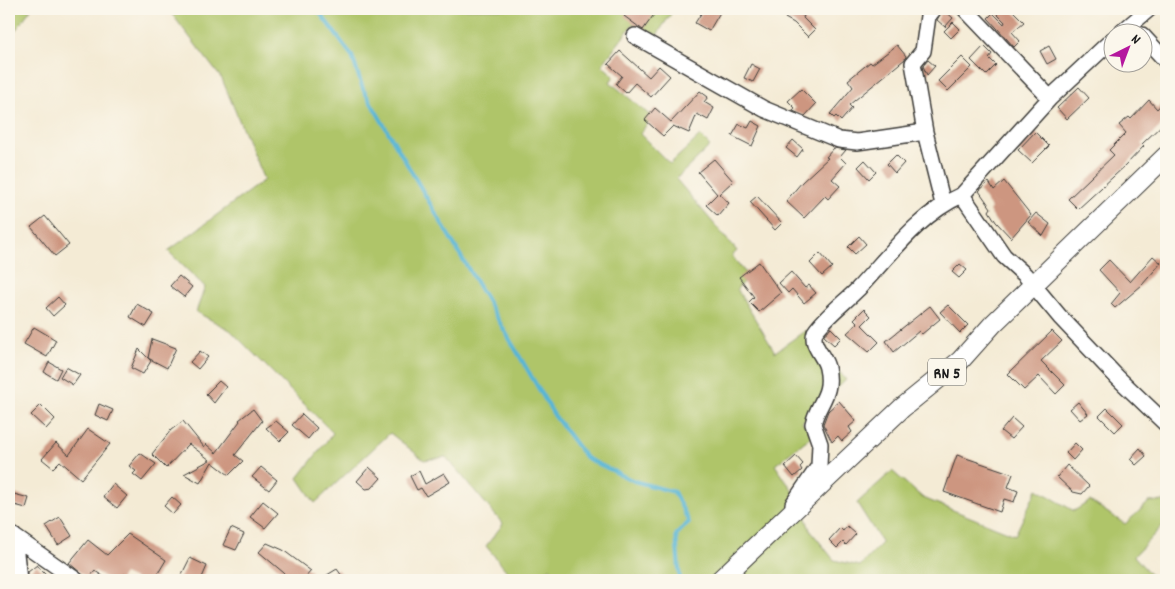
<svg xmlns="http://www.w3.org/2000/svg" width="1175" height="589" font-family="Dekko,sans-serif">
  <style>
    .green { fill: #afc569; stroke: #667042 }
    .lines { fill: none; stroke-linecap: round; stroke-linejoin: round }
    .stream { stroke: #56b5d5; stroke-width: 4 }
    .building { fill: #cd9680 }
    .minor-casing { stroke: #3c3b38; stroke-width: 18 }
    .major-casing { stroke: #3c3b38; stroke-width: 21 }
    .minor { stroke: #fff; stroke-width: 15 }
    .major { stroke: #fff; stroke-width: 19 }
    .labels { text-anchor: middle; stroke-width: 4; stroke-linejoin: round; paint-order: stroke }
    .shield { fill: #fbf7ec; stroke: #5f5e5a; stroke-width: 1 }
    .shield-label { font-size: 16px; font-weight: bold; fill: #1c1c1c }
  </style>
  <rect width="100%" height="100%" fill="#fbf7ec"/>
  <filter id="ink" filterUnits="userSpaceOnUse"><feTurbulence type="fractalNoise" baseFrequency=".02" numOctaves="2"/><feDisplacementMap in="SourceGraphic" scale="10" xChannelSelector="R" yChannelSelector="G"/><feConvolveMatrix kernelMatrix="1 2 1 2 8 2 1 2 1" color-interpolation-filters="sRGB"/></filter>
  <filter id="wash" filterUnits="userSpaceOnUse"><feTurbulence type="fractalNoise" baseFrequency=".0096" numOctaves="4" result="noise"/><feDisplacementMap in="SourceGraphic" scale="20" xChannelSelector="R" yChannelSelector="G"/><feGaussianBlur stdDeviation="1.12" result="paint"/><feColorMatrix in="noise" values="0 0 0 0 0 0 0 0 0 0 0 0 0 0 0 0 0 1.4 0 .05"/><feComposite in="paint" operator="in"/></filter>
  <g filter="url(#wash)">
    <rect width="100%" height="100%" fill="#f4ebd5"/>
    <path class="green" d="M 9,9 L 31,9 L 9,39 Z
      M 168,9 L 674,9 L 657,35 L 633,24 L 602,65 L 614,76 L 610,82 L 652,117 L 640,134 L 670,164 L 700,136 L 710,146 L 676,179 L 737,251 L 732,256 L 748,276 L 737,289 L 775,352 L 806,330 L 846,380 L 802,422 L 813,435 L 775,465 L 800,501 L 810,530 L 834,560 L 860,566 L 882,543 L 857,503 L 892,471 L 923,498 L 1015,535 L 1037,489 L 1074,511 L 1090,501 L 1125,524 L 1149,502 L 1166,501 L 1166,522 L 1134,556 L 1155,580 L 563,580 L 550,568 L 533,580 L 514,580 L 486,546 L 503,524 L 446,457 L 424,460 L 390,433 L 315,503 L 298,478 L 333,433 L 230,330 L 196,312 L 205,287 L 168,251 L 264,180 L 222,79 Z"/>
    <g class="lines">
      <path class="stream" d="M 317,9 L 352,56 L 363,89 L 554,415 L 586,458 L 634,481 L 674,492 L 689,522 L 676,535 L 680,580"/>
    </g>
    <g id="blocks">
      <path class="building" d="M 629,9 L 658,9 L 643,30 L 624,16 Z
        M 704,9 L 722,9 L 709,31 L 695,23 Z
        M 790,9 L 804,16 L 803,18 L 815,30 L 808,37 L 794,23 L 785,18 Z
        M 943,9 L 953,18 L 945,27 L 937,20 Z
        M 992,9 L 1011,9 L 1024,22 L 1012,32 L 1020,41 L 1014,47 L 988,18 L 993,13 L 1004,24 L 1005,22 Z
        M 953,22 L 960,29 L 951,38 L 944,31 Z
        M 897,45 L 906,56 L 905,59 L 849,105 L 852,108 L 841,121 L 836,116 L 834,118 L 830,114 L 853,87 L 848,80 L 870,62 L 872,64 Z
        M 984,46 L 992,54 L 989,58 L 996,65 L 986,75 L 971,60 Z
        M 1049,46 L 1056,59 L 1047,64 L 1040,51 Z
        M 620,51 L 649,77 L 659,66 L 670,76 L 651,97 L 635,83 L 626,93 L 616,84 L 622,76 L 608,64 Z
        M 962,57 L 972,67 L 948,91 L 938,81 Z
        M 928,60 L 935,66 L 927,75 L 923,66 Z
        M 751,64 L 760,69 L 753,82 L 744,78 Z
        M 1079,87 L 1089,98 L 1067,119 L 1057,108 Z
        M 801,89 L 816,104 L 805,116 L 793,111 L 795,108 L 788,101 Z
        M 700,91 L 708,97 L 704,102 L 714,108 L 708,120 L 697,114 L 689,133 L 673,126 L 663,136 L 645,120 L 655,108 L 671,122 Z
        M 1166,99 L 1166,121 L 1142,144 L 1144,146 L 1125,166 L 1078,209 L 1068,199 L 1114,155 L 1109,150 L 1126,133 L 1119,125 L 1129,117 L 1131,119 L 1149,100 L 1157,109 Z
        M 752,121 L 761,126 L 752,146 L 732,136 L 739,124 L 748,128 Z
        M 1035,132 L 1049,146 L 1032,163 L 1018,150 Z
        M 793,140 L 803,149 L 797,157 L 786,148 Z
        M 834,148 L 846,150 L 840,157 L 846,163 L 832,179 L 840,186 L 828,199 L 825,196 L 804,218 L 786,201 L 802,182 L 828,158 L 826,157 Z
        M 896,155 L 904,163 L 895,173 L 887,164 Z
        M 714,159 L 733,181 L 719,194 L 729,203 L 718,216 L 706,205 L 717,194 L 698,172 Z
        M 865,160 L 876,172 L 869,179 L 858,167 Z
        M 1004,181 L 1031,215 L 1011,238 L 996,222 L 989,211 L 991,208 L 979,191 L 989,182 L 994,190 Z
        M 757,196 L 782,223 L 775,230 L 750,202 Z
        M 1036,213 L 1050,224 L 1043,236 L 1028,222 Z
        M 45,216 L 69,245 L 55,256 L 31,227 Z
        M 859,236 L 866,244 L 855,254 L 848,247 Z
        M 820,253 L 832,267 L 822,276 L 810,263 Z
        M 1153,256 L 1161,263 L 1142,285 L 1115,308 L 1111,304 L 1120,293 L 1099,270 L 1109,260 L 1130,282 Z
        M 759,262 L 781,293 L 759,312 L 749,302 L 754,297 L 739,277 Z
        M 960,264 L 967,270 L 959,278 L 952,272 Z
        M 791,272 L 805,288 L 809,285 L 816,293 L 804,303 L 792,289 L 788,293 L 779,283 Z
        M 179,276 L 192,287 L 184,297 L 170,286 Z
        M 58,297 L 65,305 L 53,316 L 46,308 Z
        M 137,304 L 154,314 L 146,327 L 130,317 Z
        M 948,305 L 968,325 L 960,333 L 940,312 Z
        M 930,306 L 940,319 L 922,334 L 919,331 L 894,352 L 886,341 Z
        M 864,309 L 871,316 L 862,325 L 879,342 L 869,352 L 847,333 L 858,323 L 854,319 Z
        M 34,327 L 56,340 L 47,357 L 24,344 Z
        M 831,328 L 841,338 L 834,345 L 824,336 Z
        M 1052,331 L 1062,341 L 1041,361 L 1065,385 L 1056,394 L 1039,376 L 1024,390 L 1008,374 Z
        M 152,339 L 176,348 L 167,368 L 148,358 Z
        M 139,349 L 151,361 L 143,374 L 131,368 Z
        M 200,351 L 208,357 L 198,369 L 190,362 Z
        M 49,362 L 61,369 L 56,379 L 44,372 Z
        M 66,367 L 80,375 L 73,385 L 60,377 Z
        M 219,381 L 226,387 L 214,403 L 206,394 Z
        M 839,401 L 856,421 L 849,427 L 852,432 L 842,441 L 838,436 L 832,442 L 823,424 L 828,411 Z
        M 1078,402 L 1088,414 L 1080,420 L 1070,409 Z
        M 99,404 L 113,410 L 108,421 L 95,415 Z
        M 41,405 L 55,419 L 46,429 L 31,415 Z
        M 1107,408 L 1123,424 L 1115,432 L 1099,416 Z
        M 253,409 L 262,421 L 235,455 L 243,461 L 229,475 L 212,462 L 200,483 L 184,474 L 210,460 L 189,444 L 166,468 L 152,454 L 171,430 L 183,421 L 204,447 L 206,444 L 216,453 L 240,421 L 239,420 Z
        M 302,414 L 317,428 L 308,439 L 292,425 Z
        M 1012,418 L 1022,427 L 1011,439 L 1001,431 Z
        M 276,421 L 289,432 L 280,441 L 266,428 Z
        M 88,429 L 110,444 L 81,479 L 60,461 L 53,468 L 42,459 L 56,443 L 69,455 Z
        M 1075,443 L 1082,450 L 1073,460 L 1066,453 Z
        M 1140,448 L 1146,456 L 1136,465 L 1130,459 Z
        M 140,453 L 156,464 L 142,481 L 133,474 L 136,471 L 129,466 Z
        M 957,455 L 1013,474 L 1008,487 L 1018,491 L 1014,502 L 1004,499 L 1000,512 L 944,492 Z
        M 796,456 L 803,464 L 800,467 L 802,470 L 794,477 L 785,466 Z
        M 1067,465 L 1089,486 L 1082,494 L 1073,492 L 1057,477 Z
        M 261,467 L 277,480 L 269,490 L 252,477 Z
        M 369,467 L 381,478 L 372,488 L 366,489 L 357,481 Z
        M 419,471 L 425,484 L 444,473 L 450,482 L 426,496 L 421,488 L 417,490 L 410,476 Z
        M 113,484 L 127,496 L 117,508 L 103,497 Z
        M 14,494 L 29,498 L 26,508 L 11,504 Z
        M 172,497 L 181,505 L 173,514 L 164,506 Z
        M 263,501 L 278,513 L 265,528 L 250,517 Z
        M 60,517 L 72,536 L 58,545 L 46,526 Z
        M 847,526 L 856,534 L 846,545 L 843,542 L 837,548 L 829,540 L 840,528 L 843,531 Z
        M 231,528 L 244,534 L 236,550 L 223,545 Z
        M 128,534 L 166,560 L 154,580 L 137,580 L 124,574 L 120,580 L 109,580 L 95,571 L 88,579 L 69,563 L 88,540 L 107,555 Z
        M 267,543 L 283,550 L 311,571 L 303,580 L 287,580 L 282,576 L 284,573 L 259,552 Z
        M 190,558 L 207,566 L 201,580 L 179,580 Z
        M 37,565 L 50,580 L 31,580 L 28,577 L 28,572 Z
        M 337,569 L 345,580 L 319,580 Z"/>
    </g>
  </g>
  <g filter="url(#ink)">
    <use href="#blocks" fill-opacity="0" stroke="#3c3b38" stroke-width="1"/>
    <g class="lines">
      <g class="minor-casing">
        <path id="minor" d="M 934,9 L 928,16 L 923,51 L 913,63 L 925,132 L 943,204
          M 965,9 L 1050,98
          M 1122,32 L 1149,9
          M 1142,35 L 1166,61
          M 635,36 L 764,109 L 839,140 L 857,142 L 925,132
          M 962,195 L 1004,256 L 1025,275 L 1060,317 L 1117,377 L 1166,424
          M 793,504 L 819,466 L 820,444 L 813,424 C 818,402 833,395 827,368 C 825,356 810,346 815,332 C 826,316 844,303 858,289 C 890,255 919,214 962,195 L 1050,98 L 1112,40
          M 9,533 L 76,580
          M 14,536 L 19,580"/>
      </g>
      <g class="major-casing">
        <path id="major" d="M 720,580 L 902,408 L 960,361 L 993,324 L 1166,156"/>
      </g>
      <use href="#minor" class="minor"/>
      <use href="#major" class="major"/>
    </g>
  </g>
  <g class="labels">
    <rect class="shield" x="928" y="358.5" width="38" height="27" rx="4"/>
    <g class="shield-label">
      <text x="947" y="378">RN 5</text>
    </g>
  </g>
  <rect width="1175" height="589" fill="none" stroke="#fbf7ec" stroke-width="30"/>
  <g transform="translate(1128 48) rotate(42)"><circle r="24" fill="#fbf7ec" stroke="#a29f99"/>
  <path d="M0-4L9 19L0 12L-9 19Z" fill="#b5179e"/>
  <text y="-8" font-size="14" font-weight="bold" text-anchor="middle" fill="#1c1c1c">N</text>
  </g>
</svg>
